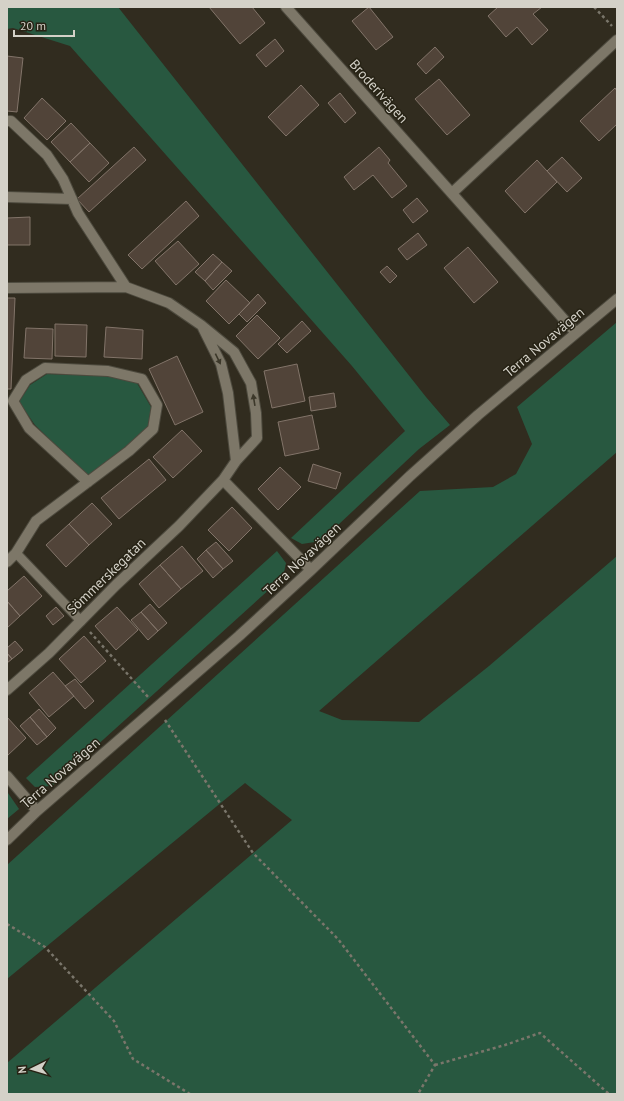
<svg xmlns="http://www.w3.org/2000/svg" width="624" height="1101" font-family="'PT Sans',sans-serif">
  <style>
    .green { fill: #285840 }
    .building { fill: #514439; stroke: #827469 }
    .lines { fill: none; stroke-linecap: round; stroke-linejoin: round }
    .lane-casing { stroke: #4d4a3e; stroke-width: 11 }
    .street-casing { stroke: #4d4a3e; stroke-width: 12 }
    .path { stroke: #7a766b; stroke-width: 2.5; stroke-dasharray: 3 3; stroke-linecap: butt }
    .lane { stroke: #7d7768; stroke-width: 9 }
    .street { stroke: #7d7768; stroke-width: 10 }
    .oneway { fill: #3c382a }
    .labels { text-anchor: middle; stroke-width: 3; stroke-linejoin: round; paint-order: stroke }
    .street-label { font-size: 14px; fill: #d4d1c8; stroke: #272315 }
  </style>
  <rect width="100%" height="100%" fill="#312c1f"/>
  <path class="green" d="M 7,7 L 118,7 L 426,397 L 450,425 L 419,449 L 321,541 L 302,544 L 291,538 L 405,431 L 352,366 L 70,46 L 13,28 L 7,29 Z
    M 617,322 L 617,452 L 319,711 L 342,720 L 419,722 L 489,666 L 617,556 L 617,1094 L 7,1094 L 7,1063 L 292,820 L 245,783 L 7,979 L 7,865 L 420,491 L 493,487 L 516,474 L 532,444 L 517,407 Z
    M 47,374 L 108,376 L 137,383 L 151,407 L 148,427 L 121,451 L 87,476 L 35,425 L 19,402 L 30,385 Z
    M 277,551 L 286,563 L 283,577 L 52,786 L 35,787 L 26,778 Z
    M 8,793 L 19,809 L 7,819 L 7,794 Z"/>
  <path class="building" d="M 209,7 L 252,7 L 265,23 L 240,44 Z
    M 369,7 L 393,37 L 376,50 L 352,21 Z
    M 498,7 L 542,7 L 533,14 L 548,30 L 532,45 L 517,27 L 506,37 L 488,16 Z
    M 275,39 L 284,51 L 266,67 L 256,55 Z
    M 435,47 L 444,57 L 426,74 L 417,64 Z
    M 7,56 L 23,58 L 17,112 L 7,111 Z
    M 439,79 L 470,115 L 447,135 L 415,99 Z
    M 301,85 L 319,105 L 286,136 L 268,117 Z
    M 615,88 L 617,91 L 617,124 L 599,141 L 580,121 Z
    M 340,93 L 356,113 L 345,123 L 328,103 Z
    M 42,98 L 66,121 L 47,140 L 24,118 Z
    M 71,123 L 90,143 L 70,162 L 51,142 Z
    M 90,143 L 109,163 L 89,182 L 70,162 Z
    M 134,147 L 146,160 L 89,212 L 77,199 Z
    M 379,147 L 390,160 L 388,163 L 407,186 L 392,198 L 373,175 L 354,190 L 344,177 Z
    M 562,157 L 582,178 L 567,192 L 547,171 Z
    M 537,160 L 557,182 L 525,213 L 505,191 Z
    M 417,198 L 428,211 L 413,223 L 403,210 Z
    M 186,201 L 199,216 L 142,269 L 128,255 Z
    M 30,217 L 30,245 L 7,245 L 7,218 Z
    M 418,233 L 427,245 L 407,260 L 398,249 Z
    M 178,241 L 199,264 L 176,285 L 155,261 Z
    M 468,247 L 498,282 L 474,303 L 444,268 Z
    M 213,254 L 222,262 L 205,281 L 195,272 Z
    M 222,262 L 232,271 L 213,290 L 205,281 Z
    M 387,266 L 397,276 L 390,283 L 380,272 Z
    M 226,280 L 250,303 L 229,324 L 206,301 Z
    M 258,294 L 266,303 L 247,322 L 239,314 Z
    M 7,298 L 15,298 L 11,389 L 7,389 Z
    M 257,315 L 280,338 L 258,359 L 236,336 Z
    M 302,321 L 311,331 L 287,353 L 278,344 Z
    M 55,324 L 87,325 L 86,357 L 55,356 Z
    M 106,327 L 143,330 L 142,359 L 104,357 Z
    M 26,328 L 53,329 L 52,359 L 24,358 Z
    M 177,356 L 203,412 L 175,425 L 149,369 Z
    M 297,364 L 305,401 L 272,408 L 264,371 Z
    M 334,393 L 336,407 L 311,411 L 309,397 Z
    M 312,415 L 319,449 L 285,456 L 278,422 Z
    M 182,430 L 202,451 L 173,478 L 153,457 Z
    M 149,459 L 166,480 L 119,519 L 101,498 Z
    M 313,464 L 341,473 L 336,489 L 308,481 Z
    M 280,467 L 301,487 L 278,510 L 258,489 Z
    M 92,503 L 112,524 L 89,545 L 69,524 Z
    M 232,507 L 252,528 L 229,551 L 208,530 Z
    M 69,524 L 89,545 L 66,567 L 46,545 Z
    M 216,542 L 233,561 L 223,569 L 206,550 Z
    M 182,546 L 203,571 L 181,589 L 160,565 Z
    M 206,550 L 223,569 L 213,578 L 197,559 Z
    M 160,565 L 181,589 L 159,608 L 139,584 Z
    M 24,576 L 42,596 L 20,616 L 7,601 L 7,591 Z
    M 7,601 L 20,616 L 7,628 Z
    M 150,604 L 167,623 L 158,631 L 141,612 Z
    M 56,607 L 64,616 L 53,625 L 46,616 Z
    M 117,607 L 138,630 L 116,650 L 95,626 Z
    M 141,612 L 158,631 L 148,640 L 131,620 Z
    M 84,636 L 106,661 L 81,683 L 59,659 Z
    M 15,641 L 23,650 L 12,659 L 7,653 L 7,648 Z
    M 7,653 L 12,659 L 7,663 Z
    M 53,672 L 74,696 L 49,717 L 29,693 Z
    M 75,679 L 94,701 L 85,709 L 65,686 Z
    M 39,709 L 56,728 L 47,737 L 30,717 Z
    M 7,717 L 26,738 L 7,756 Z
    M 30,717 L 47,737 L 37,745 L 20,726 Z"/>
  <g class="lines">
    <g class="lane-casing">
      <path id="lane" d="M 16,553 L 81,621"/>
    </g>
    <g class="street-casing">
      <path id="street" d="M 286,7 L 576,333
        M 7,121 L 11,121 L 47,155 L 63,179 L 78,213 L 126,287
        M 452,193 L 617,40
        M 7,197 L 72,199
        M 7,288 L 126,287 L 169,303 L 201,325 L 234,352 L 251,383 L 256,413 L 257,438 L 236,461 L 223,480 L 179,526 L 116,585 L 49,653 L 7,690
        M 203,328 L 221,364 L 228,393 L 236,461
        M 223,480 L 311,570
        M 7,562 L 16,553 L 36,521 L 129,451 L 153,429 L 157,405 L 142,379 L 108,371 L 45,368 L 26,380 L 13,401 L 29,428 L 88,482
        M 7,776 L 37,811
        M 7,840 L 37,811 L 239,636 L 311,570 L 410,476 L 478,415 L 617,299"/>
    </g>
    <path class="path" d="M 594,7 L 612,26
      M 90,632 L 148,697
      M 165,720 L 253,853 L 338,939 L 435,1065 L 418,1094
      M 7,924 L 45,947 L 114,1021 L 133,1059 L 190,1094
      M 435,1065 L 505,1045 L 540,1033 L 609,1094"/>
    <use href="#lane" class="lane"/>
    <use href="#street" class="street"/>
  </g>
  <defs><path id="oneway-solid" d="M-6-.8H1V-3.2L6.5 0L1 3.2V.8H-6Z"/></defs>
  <g class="oneway">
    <use href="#oneway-solid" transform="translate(218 359) rotate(64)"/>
    <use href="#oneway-solid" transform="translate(254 400) rotate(-99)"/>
  </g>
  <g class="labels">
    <g class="street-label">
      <text transform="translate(379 91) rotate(48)" y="5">Broderivägen</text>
      <text transform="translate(544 342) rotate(-40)" y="5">Terra Novavägen</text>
      <text transform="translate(302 559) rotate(-43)" y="5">Terra Novavägen</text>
      <text transform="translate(106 576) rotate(-44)" y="5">Sömmerskegatan</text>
      <text transform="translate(60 773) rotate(-41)" y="5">Terra Novavägen</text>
    </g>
  </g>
  <rect width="624" height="1101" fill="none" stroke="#d4d1c8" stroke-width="16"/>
  <g transform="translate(32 1069) rotate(265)" stroke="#272315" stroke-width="3" paint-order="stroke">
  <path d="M0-3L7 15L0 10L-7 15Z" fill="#d4d1c8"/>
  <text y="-6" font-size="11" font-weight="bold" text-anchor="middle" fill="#d4d1c8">N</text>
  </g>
  <path d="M14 30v6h60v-6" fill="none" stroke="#d4d1c8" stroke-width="2"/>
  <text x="20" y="30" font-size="12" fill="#d4d1c8" stroke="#272315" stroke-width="3" paint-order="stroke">20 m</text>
</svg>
